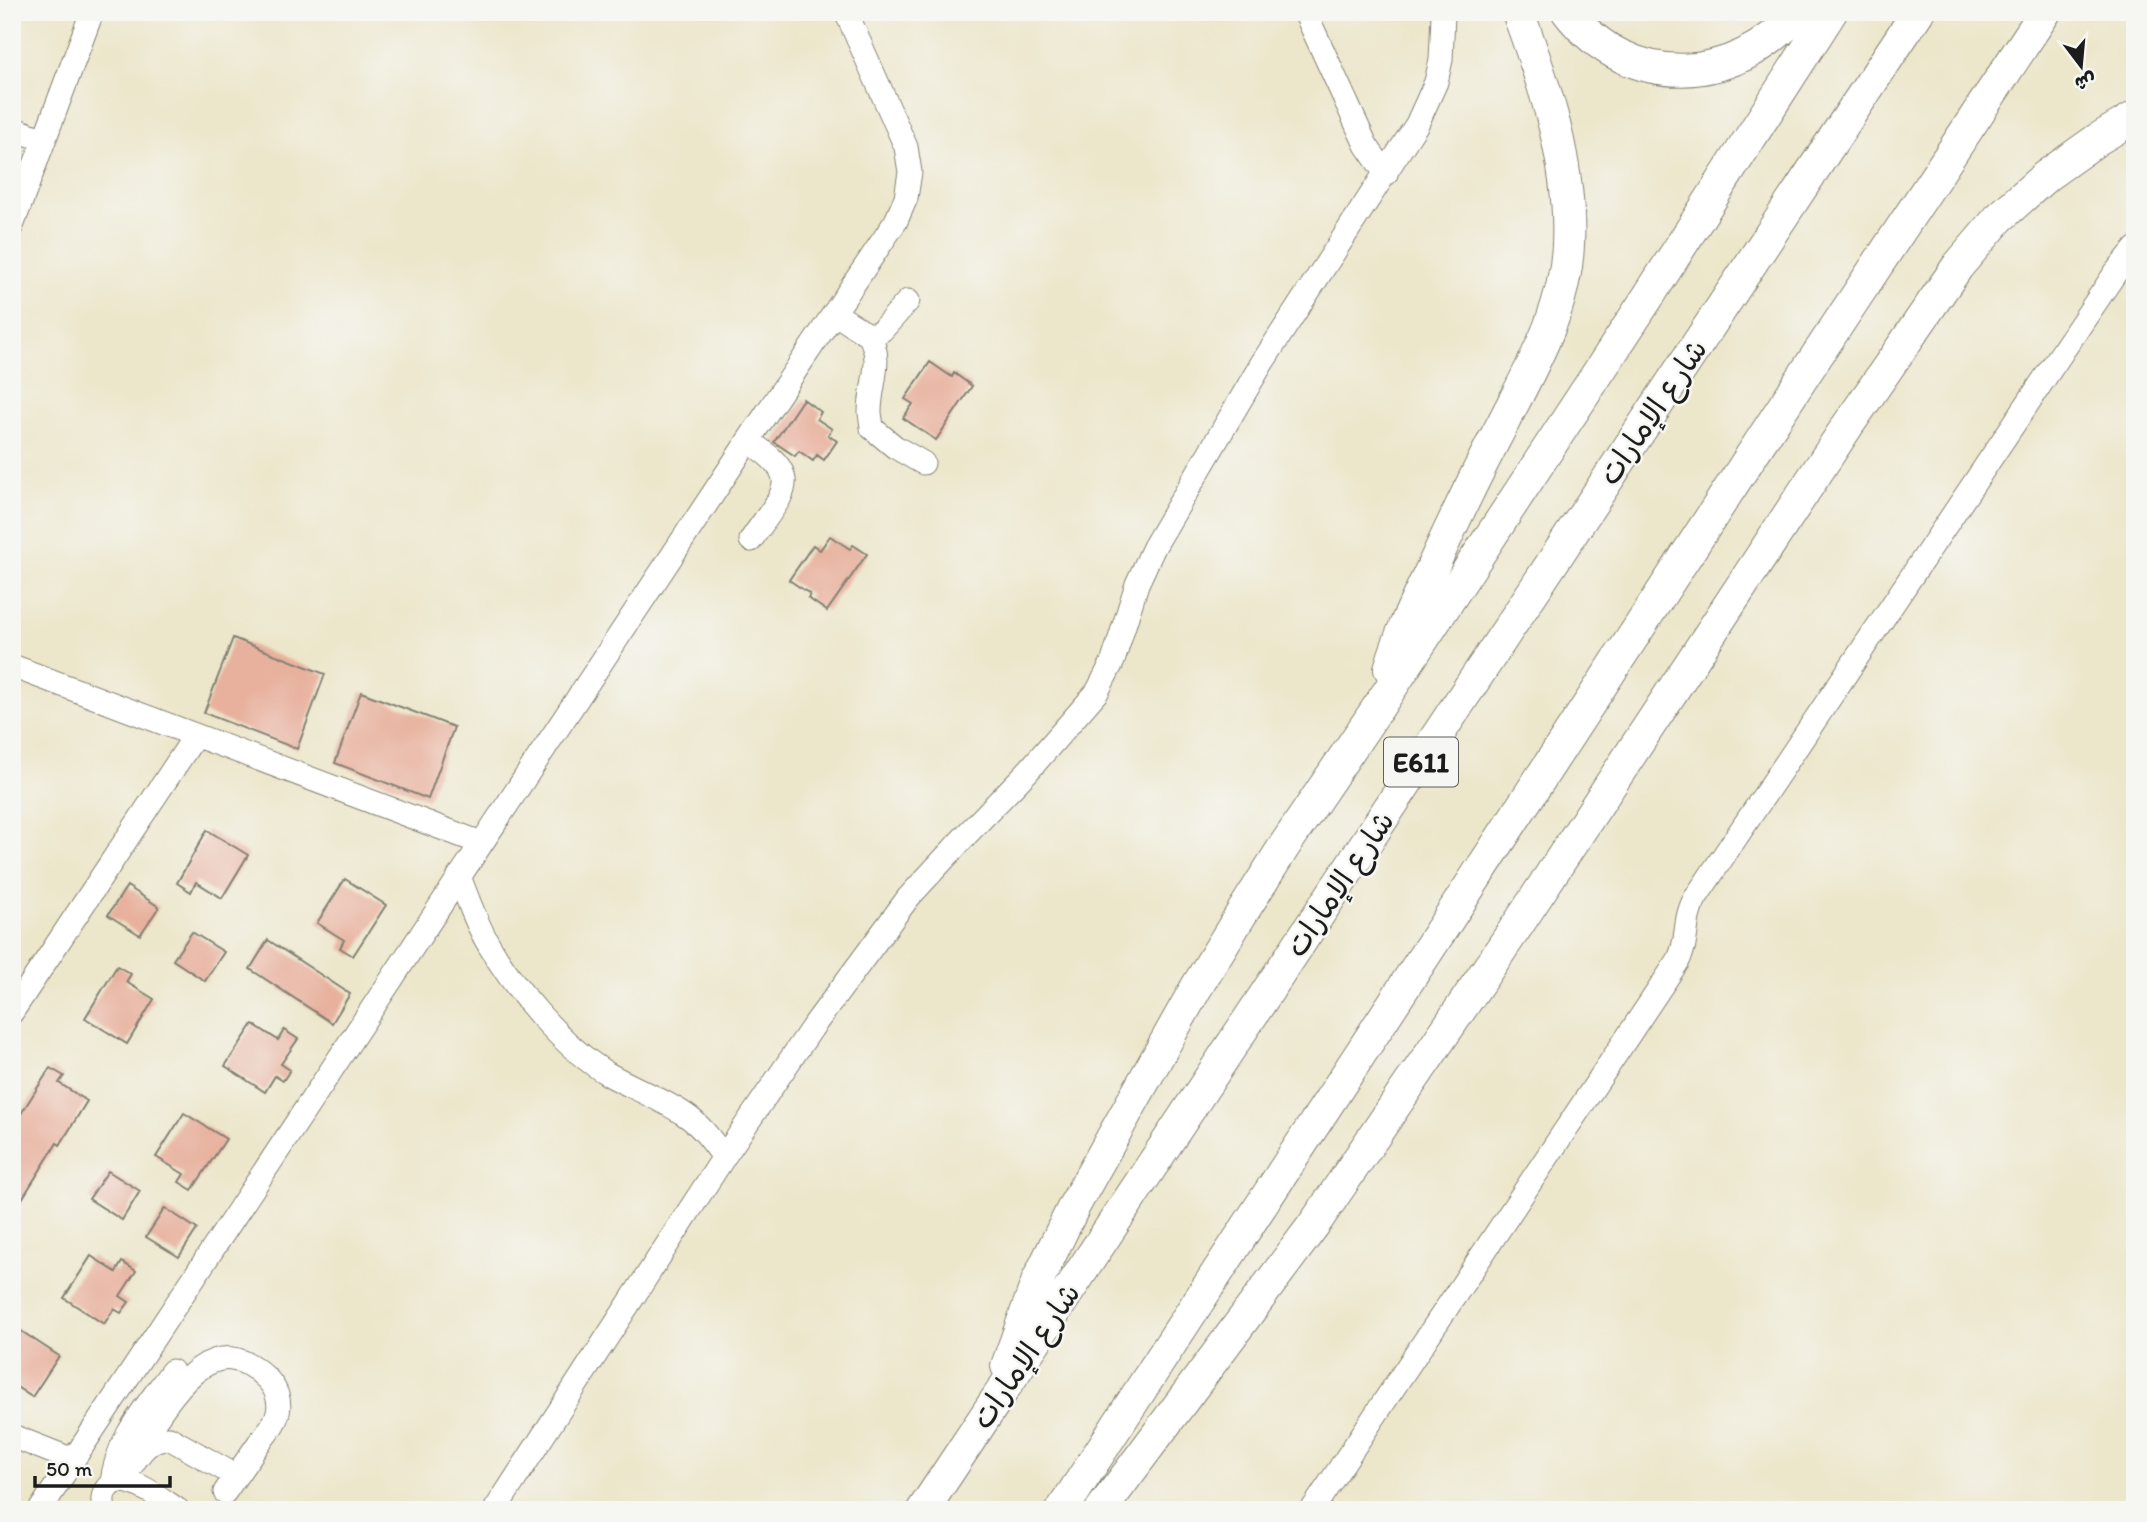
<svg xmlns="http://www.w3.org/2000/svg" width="2147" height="1522" font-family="Itim,'Playpen Sans Arabic',sans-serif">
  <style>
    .building { fill: #e8b19e }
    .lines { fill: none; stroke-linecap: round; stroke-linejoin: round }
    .minor-casing { stroke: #848173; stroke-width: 25 }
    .highway-casing { stroke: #848173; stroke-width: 34 }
    .minor { stroke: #fff; stroke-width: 23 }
    .highway { stroke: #fff; stroke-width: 32 }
    .labels { text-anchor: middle; stroke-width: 5; stroke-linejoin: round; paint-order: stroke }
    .shield { fill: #f6f6f2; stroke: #5d5d5c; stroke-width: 2 }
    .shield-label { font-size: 28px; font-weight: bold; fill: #1c1c1c }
    .street-label { font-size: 30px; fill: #1c1c1c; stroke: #f6f6f2 }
  </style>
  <rect width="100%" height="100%" fill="#f6f6f2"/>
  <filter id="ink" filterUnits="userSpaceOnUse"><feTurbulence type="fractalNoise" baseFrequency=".0143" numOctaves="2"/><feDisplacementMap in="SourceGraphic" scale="14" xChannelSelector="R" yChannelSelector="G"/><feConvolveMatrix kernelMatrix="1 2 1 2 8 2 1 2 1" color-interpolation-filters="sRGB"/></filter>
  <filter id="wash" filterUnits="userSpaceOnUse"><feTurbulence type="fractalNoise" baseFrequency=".00686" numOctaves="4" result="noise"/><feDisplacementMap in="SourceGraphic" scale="28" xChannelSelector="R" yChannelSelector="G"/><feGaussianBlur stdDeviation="1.57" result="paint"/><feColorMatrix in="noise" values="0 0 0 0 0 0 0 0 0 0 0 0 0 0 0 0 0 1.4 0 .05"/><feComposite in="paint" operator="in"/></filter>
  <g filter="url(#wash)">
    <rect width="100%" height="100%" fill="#ece6ca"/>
    <g id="blocks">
      <path class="building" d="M 930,362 L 952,377 L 954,373 L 972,386 L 936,440 L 903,418 L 913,404 L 905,399 Z
        M 803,399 L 821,412 L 817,419 L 832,429 L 828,435 L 837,441 L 824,460 L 817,455 L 813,461 L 799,451 L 795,456 L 774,442 Z
        M 830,536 L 850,549 L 853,545 L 867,554 L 827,611 L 808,598 L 810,594 L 789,580 L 813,545 L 820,550 Z
        M 233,638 L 325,674 L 297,749 L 204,713 Z
        M 361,692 L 454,727 L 428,799 L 335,763 Z
        M 207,830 L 248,855 L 222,898 L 196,882 L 191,892 L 177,883 Z
        M 345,879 L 386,905 L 353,956 L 340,948 L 344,940 L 317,923 Z
        M 127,886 L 159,907 L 140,935 L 108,915 Z
        M 192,932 L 224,952 L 205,981 L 173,960 Z
        M 268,940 L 350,994 L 332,1023 L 250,969 Z
        M 117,966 L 131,974 L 126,982 L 154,999 L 127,1044 L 85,1018 Z
        M 253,1024 L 278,1040 L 284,1030 L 298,1039 L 281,1064 L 290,1070 L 283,1081 L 275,1076 L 265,1092 L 225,1066 Z
        M 50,1068 L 64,1076 L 59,1083 L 87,1101 L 60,1145 L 57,1143 L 12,1215 L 12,1128 Z
        M 184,1113 L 226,1139 L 192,1190 L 179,1182 L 184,1174 L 156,1157 Z
        M 108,1171 L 140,1191 L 122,1220 L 89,1199 Z
        M 165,1208 L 197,1229 L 179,1257 L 146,1237 Z
        M 91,1256 L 116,1272 L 122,1262 L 136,1271 L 120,1296 L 129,1302 L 121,1313 L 114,1309 L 104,1324 L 64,1298 Z
        M 12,1325 L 59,1356 L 32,1397 L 12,1384 Z"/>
    </g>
  </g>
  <g filter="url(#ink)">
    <use href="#blocks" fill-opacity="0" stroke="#848173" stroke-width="2"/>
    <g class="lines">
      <g class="minor-casing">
        <path id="minor" d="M 1305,12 L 1366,145 L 1386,174
          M 12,128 L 44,140
          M 12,226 L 92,12
          M 834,313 L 865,333 L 873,335 L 882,330 L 908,301
          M 869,335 C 884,360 870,384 870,412 C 870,417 872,423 872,428 L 895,447 L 923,463
          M 748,441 C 808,479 782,493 751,540
          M 12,666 L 481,843
          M 459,876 C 468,900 476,923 489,945 C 515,990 563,1047 608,1074 C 633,1088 660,1098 684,1114 C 701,1125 712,1141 724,1157
          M 12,1012 L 195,736
          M 12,1436 L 73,1460
          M 141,1441 C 169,1401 210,1323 265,1377 C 276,1387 282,1402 277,1416 C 274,1426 265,1435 259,1443 C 248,1459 236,1476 225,1492
          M 122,1480 C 134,1463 146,1436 169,1438 L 236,1476
          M 112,1483 C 116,1439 148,1405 172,1371
          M 40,1510 L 748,441 L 896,221 L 906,198 L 910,172 L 906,147 L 846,12
          M 104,1510 C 102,1500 102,1492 110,1485 C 128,1471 162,1500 178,1510
          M 495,1510 L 724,1157 L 812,1028 L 908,898 L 967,834 L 1028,771 L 1097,692 L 1113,661 L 1137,584 L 1154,547 L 1262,363 L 1417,124 L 1436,82 L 1441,60 L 1443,14
          M 1312,1510 L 1678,961 C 1690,939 1682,920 1696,897 L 2116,272 L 2135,249"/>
      </g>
      <g class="highway-casing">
        <path id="highway" d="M 1568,12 C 1629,91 1735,87 1798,12
          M 1390,669 C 1400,633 1417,600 1433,566 C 1455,518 1478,470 1503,423 C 1532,366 1565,311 1568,245 C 1572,165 1545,86 1518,12
          M 1007,1366 L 1038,1280 L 1074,1206 L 1196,988 L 1240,916 L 1285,845 L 1379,706 L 1648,297 L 1831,12
          M 923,1510 L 1918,12
          M 1062,1510 L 1808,369 L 2045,12
          M 1101,1510 L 1315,1223 L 1519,923 L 1848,425 L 1958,266 L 1999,218 L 2046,176 L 2098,139 L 2135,117"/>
      </g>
      <use href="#minor" class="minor"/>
      <use href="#highway" class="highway"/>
    </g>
  </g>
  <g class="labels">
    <rect class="shield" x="1384" y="737.5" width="74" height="49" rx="5"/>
    <g class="shield-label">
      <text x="1421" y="772">E611</text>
    </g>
    <g class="street-label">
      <text transform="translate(1653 412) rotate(-56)" y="10">شارع الإمارات</text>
      <text transform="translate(1340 884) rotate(-56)" y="10">شارع الإمارات</text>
      <text transform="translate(1026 1356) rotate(-56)" y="10">شارع الإمارات</text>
    </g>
  </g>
  <rect width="2147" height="1522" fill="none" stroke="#f6f6f2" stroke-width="42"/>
  <g transform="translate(2081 66) rotate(164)" stroke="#f6f6f2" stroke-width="5" paint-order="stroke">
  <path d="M0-5L12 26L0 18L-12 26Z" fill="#1c1c1c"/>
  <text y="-10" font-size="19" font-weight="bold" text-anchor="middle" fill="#1c1c1c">ش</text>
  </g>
  <path d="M35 1476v10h135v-10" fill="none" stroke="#1c1c1c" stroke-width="3.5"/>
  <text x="46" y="1476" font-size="21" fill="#1c1c1c" stroke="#f6f6f2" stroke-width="5" paint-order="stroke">50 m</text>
</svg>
